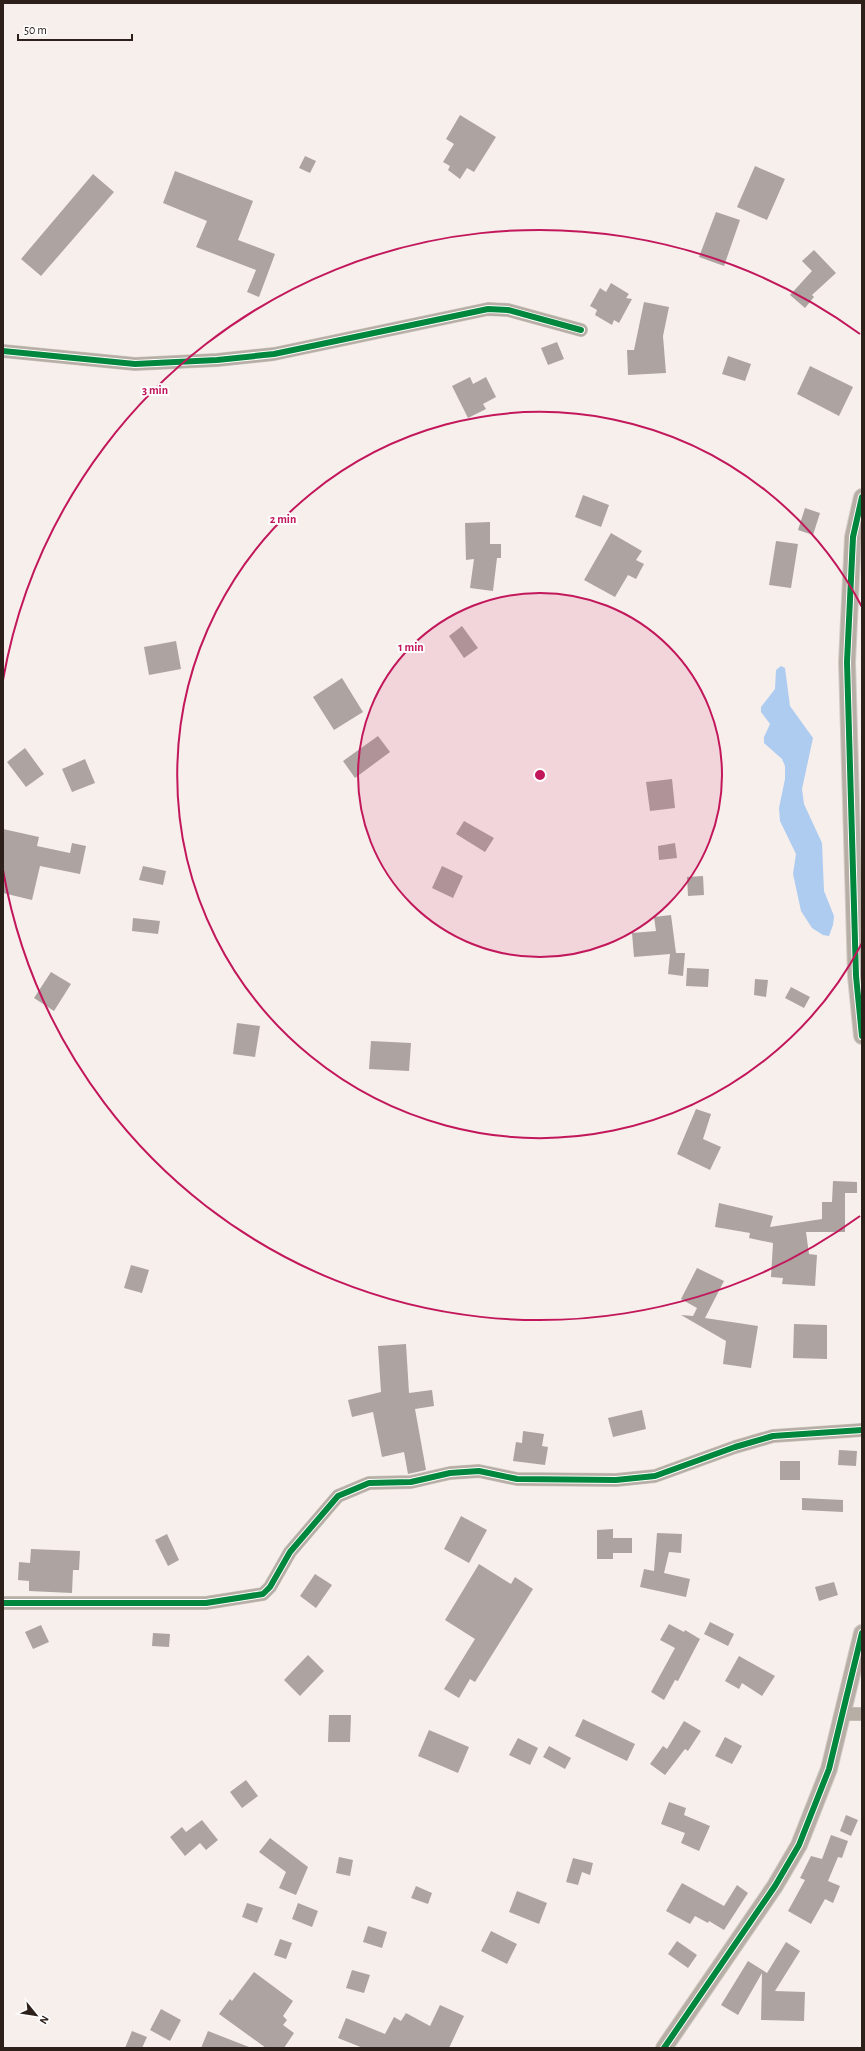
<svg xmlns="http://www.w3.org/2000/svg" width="865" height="2051" font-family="'Alegreya Sans',sans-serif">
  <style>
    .water { fill: #aecbf0 }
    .building { fill: #ada4a1 }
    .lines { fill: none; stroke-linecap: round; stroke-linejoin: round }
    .minor-casing { stroke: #d2cbc7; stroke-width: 14 }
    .tertiary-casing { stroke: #d2cbc7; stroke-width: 18 }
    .minor { stroke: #b7aea5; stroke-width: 13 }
    .tertiary { stroke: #b7aea5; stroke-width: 16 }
    .cycleway-casing { stroke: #fefefe; stroke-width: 8 }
    .cycleway { stroke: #00873e; stroke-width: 6 }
    .ring { fill: none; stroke: #c2185b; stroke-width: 2 }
    .centre { fill: #c2185b; stroke: #fefefe; stroke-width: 2 }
    .ring-label { font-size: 12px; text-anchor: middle; font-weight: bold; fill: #c2185b; stroke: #fefefe; stroke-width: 4; stroke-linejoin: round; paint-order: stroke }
  </style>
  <rect width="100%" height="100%" fill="#f7efec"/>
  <path class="water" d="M 781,666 L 785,668 L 790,706 L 813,738 L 802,789 L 804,804 L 822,843 L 824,891 L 834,916 L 833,925 L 829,936 L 823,935 L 812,928 L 801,911 L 793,874 L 796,854 L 780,821 L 779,808 L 785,779 L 785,766 L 782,759 L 764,743 L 764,737 L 770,724 L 761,712 L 761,707 L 775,689 L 776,670 Z"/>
  <path class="building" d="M 460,115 L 496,137 L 474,172 L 467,168 L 460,179 L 448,170 L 450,166 L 443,162 L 454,144 L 446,139 Z
    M 305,156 L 316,161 L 310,173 L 299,168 Z
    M 755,166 L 785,179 L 767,220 L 737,207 Z
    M 175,171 L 253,201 L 238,240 L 275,254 L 259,297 L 247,292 L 256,270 L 196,247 L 207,221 L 163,203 Z
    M 93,174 L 114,192 L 41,276 L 21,259 Z
    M 716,212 L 740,220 L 724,266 L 699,257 Z
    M 814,250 L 836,273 L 812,295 L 814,297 L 805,308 L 790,295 L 812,271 L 802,261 Z
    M 611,283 L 629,294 L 626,298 L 632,299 L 619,323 L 614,320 L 612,325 L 595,315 L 597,310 L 590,306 L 600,288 L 606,292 Z
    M 644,302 L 669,307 L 663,336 L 666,373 L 628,375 L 627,350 L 634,350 Z
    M 557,342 L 564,359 L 548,365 L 541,348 Z
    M 728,356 L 751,364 L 745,381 L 722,374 Z
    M 810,366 L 853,387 L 839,416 L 797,394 Z
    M 470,377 L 473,384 L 486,377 L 496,397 L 483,404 L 486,409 L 468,418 L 452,386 Z
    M 583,495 L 609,505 L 601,527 L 575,517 Z
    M 805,508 L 820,513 L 813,535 L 798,530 Z
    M 490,522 L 490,544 L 501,544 L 501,558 L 497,558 L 493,591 L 470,588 L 474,559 L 466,560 L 465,523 Z
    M 611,533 L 642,551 L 636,560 L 644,564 L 636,579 L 628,575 L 615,597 L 584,580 Z
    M 776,541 L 798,544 L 791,588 L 769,585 Z
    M 462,626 L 478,648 L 464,658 L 449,636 Z
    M 176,641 L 181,669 L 149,675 L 144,647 Z
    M 342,678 L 363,712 L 334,730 L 313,697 Z
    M 378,736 L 390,752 L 355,778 L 343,761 Z
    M 25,748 L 44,774 L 26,787 L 7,762 Z
    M 85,759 L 95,783 L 72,792 L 62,769 Z
    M 672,779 L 675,808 L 650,811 L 646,782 Z
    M 464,821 L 494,838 L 485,852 L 456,834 Z
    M 3,829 L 39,837 L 37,846 L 70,853 L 72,843 L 86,846 L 80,874 L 40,866 L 32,900 L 3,893 Z
    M 675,843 L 677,858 L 659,860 L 658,846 Z
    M 143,866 L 166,871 L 163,885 L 139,880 Z
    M 442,866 L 463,876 L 453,898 L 432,888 Z
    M 703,876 L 704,895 L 688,896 L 687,877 Z
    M 671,915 L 676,953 L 685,953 L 683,976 L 668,974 L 670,954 L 634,957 L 632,933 L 656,931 L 654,917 Z
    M 133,918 L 160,921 L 158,934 L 132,931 Z
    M 687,968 L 709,969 L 708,987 L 686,986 Z
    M 51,972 L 71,984 L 54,1011 L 34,998 Z
    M 755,979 L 768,980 L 766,997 L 754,995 Z
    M 791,987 L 810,997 L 804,1008 L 785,998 Z
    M 237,1023 L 260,1026 L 255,1057 L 233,1054 Z
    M 371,1041 L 411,1043 L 409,1071 L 369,1069 Z
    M 696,1109 L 711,1114 L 703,1139 L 721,1147 L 710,1170 L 677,1154 Z
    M 833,1181 L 857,1182 L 857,1193 L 845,1193 L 845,1232 L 806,1232 L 809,1254 L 817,1255 L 815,1286 L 782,1284 L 783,1278 L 771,1277 L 773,1243 L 749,1238 L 750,1233 L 715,1227 L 719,1203 L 773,1216 L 770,1227 L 822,1219 L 822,1202 L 832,1202 Z
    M 131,1265 L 149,1270 L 142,1293 L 124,1288 Z
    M 697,1268 L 724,1281 L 705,1318 L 758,1326 L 751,1368 L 723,1364 L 726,1341 L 681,1315 L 693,1316 L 697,1308 L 681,1299 Z
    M 794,1324 L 827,1325 L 827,1359 L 793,1358 Z
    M 406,1344 L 409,1393 L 432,1390 L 434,1406 L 415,1409 L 426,1470 L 408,1474 L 404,1452 L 382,1457 L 373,1412 L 352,1417 L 348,1400 L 381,1392 L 378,1346 Z
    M 642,1410 L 646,1429 L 613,1437 L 608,1418 Z
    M 523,1431 L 544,1434 L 542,1446 L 548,1447 L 545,1465 L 513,1461 L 516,1442 L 522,1443 Z
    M 839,1450 L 857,1451 L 856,1466 L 838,1465 Z
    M 780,1461 L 800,1461 L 800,1480 L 780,1480 Z
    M 802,1498 L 843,1500 L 843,1512 L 802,1510 Z
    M 461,1516 L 487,1530 L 469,1563 L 444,1549 Z
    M 613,1529 L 613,1538 L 632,1538 L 632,1553 L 613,1553 L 613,1559 L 597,1559 L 597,1530 Z
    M 657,1533 L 682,1534 L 681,1553 L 669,1552 L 664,1573 L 690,1579 L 686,1597 L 640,1587 L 644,1569 L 654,1571 Z
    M 167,1534 L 179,1560 L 168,1566 L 155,1540 Z
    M 31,1549 L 80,1551 L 79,1570 L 73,1570 L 72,1593 L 29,1591 L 29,1581 L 18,1580 L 19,1562 L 30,1563 Z
    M 479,1564 L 511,1584 L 515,1577 L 533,1589 L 475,1682 L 470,1679 L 459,1698 L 444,1689 L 475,1639 L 445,1620 Z
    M 315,1574 L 332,1585 L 316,1608 L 300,1596 Z
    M 834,1582 L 838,1595 L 819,1601 L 815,1587 Z
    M 710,1622 L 734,1634 L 728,1646 L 704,1634 Z
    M 669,1624 L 684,1632 L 685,1630 L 700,1639 L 678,1681 L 675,1680 L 664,1700 L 651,1692 L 675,1648 L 660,1640 Z
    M 41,1625 L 49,1642 L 33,1649 L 25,1632 Z
    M 153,1633 L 170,1634 L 169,1647 L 152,1646 Z
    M 308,1655 L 324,1671 L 300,1696 L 284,1680 Z
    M 739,1656 L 775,1676 L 762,1696 L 742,1683 L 739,1689 L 725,1681 Z
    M 329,1715 L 351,1715 L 350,1742 L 328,1742 Z
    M 583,1719 L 635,1744 L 627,1761 L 575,1736 Z
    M 684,1721 L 701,1731 L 688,1751 L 685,1749 L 665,1775 L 650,1764 L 663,1746 L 667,1749 Z
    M 429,1730 L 469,1747 L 458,1773 L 418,1756 Z
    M 725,1737 L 742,1746 L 732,1764 L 715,1756 Z
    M 518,1738 L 538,1748 L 530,1765 L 509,1755 Z
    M 549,1746 L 571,1758 L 565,1769 L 543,1757 Z
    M 246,1780 L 258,1796 L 242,1808 L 230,1792 Z
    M 669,1802 L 686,1808 L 684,1815 L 710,1826 L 699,1851 L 681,1843 L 685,1833 L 661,1824 Z
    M 846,1815 L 858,1820 L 851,1836 L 840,1831 Z
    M 202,1820 L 218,1840 L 206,1850 L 200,1843 L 185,1856 L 170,1837 L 182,1827 L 186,1832 Z
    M 831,1835 L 848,1841 L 842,1858 L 838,1857 L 828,1881 L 840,1886 L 833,1903 L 825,1899 L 811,1924 L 788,1911 L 805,1880 L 800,1878 L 811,1856 L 822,1859 Z
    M 270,1838 L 308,1867 L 296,1895 L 279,1888 L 286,1872 L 259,1852 Z
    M 339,1857 L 353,1860 L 350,1876 L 336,1873 Z
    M 573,1858 L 593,1863 L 590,1875 L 582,1872 L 578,1885 L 566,1882 Z
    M 682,1883 L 724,1906 L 737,1885 L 748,1893 L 724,1930 L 709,1921 L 708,1923 L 695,1916 L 690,1924 L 666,1911 Z
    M 416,1886 L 432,1893 L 428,1904 L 411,1898 Z
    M 517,1891 L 547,1903 L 539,1924 L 509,1912 Z
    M 247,1903 L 263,1908 L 257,1923 L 242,1917 Z
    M 298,1903 L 318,1911 L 312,1927 L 292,1919 Z
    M 368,1926 L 387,1932 L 382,1948 L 363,1942 Z
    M 491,1931 L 517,1944 L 507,1964 L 481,1951 Z
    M 280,1939 L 292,1943 L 286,1959 L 274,1955 Z
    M 677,1941 L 697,1955 L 688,1968 L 668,1954 Z
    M 786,1942 L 800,1951 L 775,1991 L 805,1992 L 804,2021 L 761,2020 L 762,1973 L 738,2015 L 721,2005 L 748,1961 L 767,1973 Z
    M 352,1970 L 370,1975 L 364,1993 L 346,1988 Z
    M 254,1972 L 293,2001 L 283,2016 L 287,2020 L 283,2025 L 294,2033 L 284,2048 L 266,2048 L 219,2014 L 230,1999 L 232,2001 Z
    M 440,2005 L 464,2016 L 449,2048 L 363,2048 L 338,2038 L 346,2018 L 385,2034 L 394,2017 L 401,2021 L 406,2013 L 430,2026 Z
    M 161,2009 L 181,2020 L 170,2041 L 150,2030 Z
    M 132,2031 L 147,2037 L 142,2048 L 125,2048 Z
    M 208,2031 L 249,2047 L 249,2048 L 201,2048 Z"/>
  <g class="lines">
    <g class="minor-casing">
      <path id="minor" d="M 3,351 L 135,364 L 217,360 L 274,354 L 488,309 L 508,310 L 581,330
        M 3,1603 L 206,1603 L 263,1594 L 270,1587 L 290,1552 L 338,1496 L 369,1483 L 411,1482 L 450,1473 L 479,1471 L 517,1479 L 616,1480 L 655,1476 L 735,1447 L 773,1436 L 862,1430
        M 843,1714 L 862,1714"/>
    </g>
    <g class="tertiary-casing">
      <path id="tertiary" d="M 862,497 L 853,537 L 847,662 L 856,976 L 862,1036
        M 664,2048 L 775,1886 L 799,1845 L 829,1769 L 862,1633"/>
    </g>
    <use href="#minor" class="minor"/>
    <use href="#tertiary" class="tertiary"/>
    <g class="cycleway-casing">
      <path id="cycleway" d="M 3,351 L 135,364 L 217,360 L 274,354 L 488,309 L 508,310 L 581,330
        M 862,497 L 853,537 L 847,662 L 856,976 L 862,1036
        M 3,1603 L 206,1603 L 263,1594 L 270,1587 L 290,1552 L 338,1496 L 369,1483 L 411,1482 L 450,1473 L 479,1471 L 517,1479 L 616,1480 L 655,1476 L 735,1447 L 773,1436 L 862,1430
        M 664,2048 L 775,1886 L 799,1845 L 829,1769 L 862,1633"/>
    </g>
    <use href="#cycleway" class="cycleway"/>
  </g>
  <circle cx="540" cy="775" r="182" fill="#c2185b" fill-opacity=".12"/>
  <g class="ring">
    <circle cx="540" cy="775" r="182"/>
    <path d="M862 943A363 363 0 1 1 862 607"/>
    <path d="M860 1216A545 545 0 0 1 3 870M3 680A545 545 0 0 1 860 334"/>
  </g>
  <circle cx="540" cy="775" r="6" class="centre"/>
  <g class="ring-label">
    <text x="155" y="394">3 min</text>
    <text x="283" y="523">2 min</text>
    <text x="411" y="651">1 min</text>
  </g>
  <rect width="865" height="2051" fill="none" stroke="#2d201b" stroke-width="8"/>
  <g transform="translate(36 2015) rotate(120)" stroke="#fefefe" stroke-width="3" paint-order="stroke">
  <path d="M0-3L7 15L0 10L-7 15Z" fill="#2d201b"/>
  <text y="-6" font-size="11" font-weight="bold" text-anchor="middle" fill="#2d201b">N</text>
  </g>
  <path d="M18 34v6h114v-6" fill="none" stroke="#2d201b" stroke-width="2"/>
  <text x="24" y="34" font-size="12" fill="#2d201b" stroke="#fefefe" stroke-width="3" paint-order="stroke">50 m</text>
</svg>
